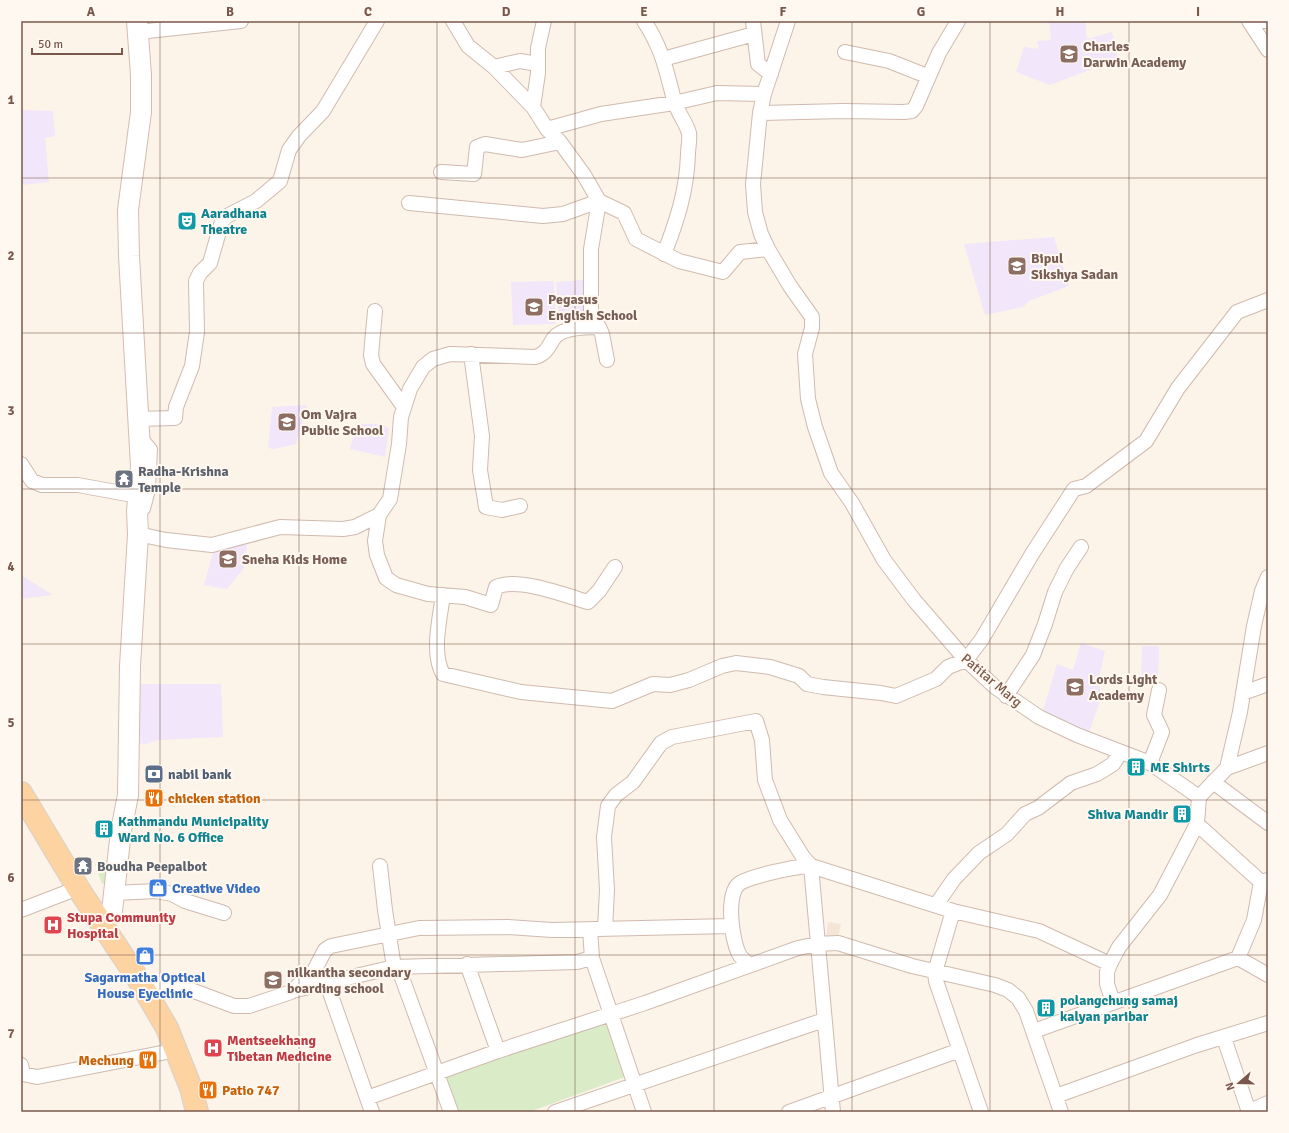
<svg xmlns="http://www.w3.org/2000/svg" width="1289" height="1133" font-family="Signika,sans-serif">
  <style>
    .residential { fill: #f5e5d7 }
    .education { fill: #f1e6fa }
    .green { fill: #d9ecc7 }
    .lines { fill: none; stroke-linecap: round; stroke-linejoin: round }
    .pedestrian-casing { stroke: #d0baae; stroke-width: 12 }
    .minor-casing { stroke: #d0baae; stroke-width: 16 }
    .secondary-casing { stroke: #d6bcae; stroke-width: 22 }
    .primary-casing { stroke: #d9d0cd; stroke-width: 24 }
    .pedestrian { stroke: #fff; stroke-width: 10 }
    .minor { stroke: #fff; stroke-width: 14 }
    .secondary { stroke: #fff; stroke-width: 20 }
    .primary { stroke: #fcd3a1; stroke-width: 22 }
    .grid { fill: none; stroke: #79584b; stroke-width: 1; stroke-opacity: 0.55 }
    .labels { text-anchor: middle; stroke-width: 4; stroke-linejoin: round; paint-order: stroke }
    .education-label { font-size: 14px; font-weight: bold; fill: #785e54; stroke: #fff8f0; text-anchor: start }
    .culture-label { font-size: 14px; font-weight: bold; fill: #0d838f; stroke: #fff8f0; text-anchor: start }
    .worship-label { font-size: 14px; font-weight: bold; fill: #5b616d; stroke: #fff8f0; text-anchor: start }
    .street-label { font-size: 14px; fill: #79584b; stroke: #fff8f0 }
    .service-label { font-size: 14px; font-weight: bold; fill: #4e5e75; stroke: #fff8f0; text-anchor: start }
    .food-label { font-size: 14px; font-weight: bold; fill: #c56008; stroke: #fff8f0; text-anchor: start }
    .shop-label { font-size: 14px; font-weight: bold; fill: #366cbe; stroke: #fff8f0; text-anchor: start }
    .health-label { font-size: 14px; font-weight: bold; fill: #be3a42; stroke: #fff8f0; text-anchor: start }
    .neatline { fill: none; stroke: #79584b; stroke-width: 1.5 }
    .grid-label { font-size: 13px; text-anchor: middle; font-weight: bold; fill: #79584b }
  </style>
  <rect width="100%" height="100%" fill="#fdf4e9"/>
  <path class="residential" d="M 828,922 L 841,924 L 838,938 L 826,937 Z"/>
  <path class="education" d="M 1049,21 L 1085,21 L 1087,39 L 1112,32 L 1118,59 L 1050,85 L 1016,72 L 1024,47 L 1039,49 L 1037,41 L 1051,40 Z
    M 21,110 L 53,111 L 55,136 L 45,138 L 49,182 L 21,185 Z
    M 1054,237 L 1069,286 L 1029,301 L 1023,307 L 985,315 L 964,244 Z
    M 583,280 L 586,317 L 559,318 L 556,282 Z
    M 554,281 L 556,324 L 513,325 L 511,282 Z
    M 307,405 L 296,444 L 274,449 L 268,448 L 272,407 Z
    M 357,424 L 378,424 L 389,428 L 385,457 L 350,449 Z
    M 224,542 L 247,545 L 244,568 L 227,589 L 204,585 L 214,549 Z
    M 21,575 L 53,595 L 21,599 Z
    M 1081,643 L 1105,651 L 1100,674 L 1100,701 L 1088,736 L 1042,714 L 1057,664 L 1073,670 Z
    M 1142,646 L 1159,646 L 1158,681 L 1141,680 Z
    M 134,684 L 221,684 L 223,737 L 159,740 L 145,744 L 131,742 Z"/>
  <path class="green" d="M 108,860 L 110,881 L 102,884 L 95,864 Z
    M 609,1019 L 625,1077 L 529,1112 L 455,1112 L 442,1073 Z"/>
  <g class="lines">
    <g class="pedestrian-casing">
      <path id="pedestrian" d="M 141,436 L 152,449 L 150,490 L 145,509"/>
    </g>
    <g class="minor-casing">
      <path id="minor" d="M 453,21 L 468,46 L 494,67 L 533,107 L 547,129 L 560,142 L 584,175 L 599,201 L 624,213 L 636,239 L 679,261 L 723,272 L 740,252 L 768,249
        M 644,21 C 662,48 666,69 674,100 C 677,112 686,122 689,133 C 690,140 688,148 688,154 C 687,190 677,221 664,254
        M 753,21 L 758,64 L 771,74
        M 788,21 L 764,94 L 760,113 L 753,184 L 755,212 L 761,234 L 768,249 L 790,286 L 812,317 L 812,328 L 805,354 L 808,399 L 815,427 L 831,473 L 852,503 L 884,560 L 914,600 L 966,660 L 995,687 L 1039,717 L 1077,735 L 1150,763 L 1199,797
        M 1249,21 L 1268,50
        M 1257,21 L 1268,21
        M 138,32 L 241,21
        M 845,52 L 889,61 L 927,76
        M 663,59 L 754,34
        M 494,67 L 520,61 L 538,64
        M 533,107 L 538,73 L 538,48 L 544,21
        M 760,113 L 843,111 L 904,112 L 912,111 L 916,106 L 939,53 L 958,21
        M 547,129 L 601,114 L 674,103 L 717,93 L 764,94
        M 441,172 L 474,174 L 477,147 L 485,144 L 522,150 L 560,142
        M 409,203 L 543,216 L 563,214 L 599,201 L 591,249 L 591,327
        M 375,311 L 371,355 L 373,364 L 404,407
        M 471,354 L 482,436 L 480,470 L 486,507 L 502,510 L 520,506
        M 607,360 L 602,334 L 599,327 C 587,327 562,327 554,338 C 548,347 546,354 535,357 L 450,354 L 433,359 L 423,367 L 410,389 L 401,417 L 399,444 L 390,499 L 379,515 L 375,541 L 377,555 L 386,578 L 396,585 L 428,594 L 465,597 L 491,605 L 496,587 C 518,577 565,595 588,602 L 599,591 L 615,567
        M 137,419 L 175,418 L 176,407 L 192,366 L 197,332 L 196,281 L 200,273 L 210,263 L 222,221 L 227,216 L 256,201 L 280,181 L 289,150 L 299,136 L 323,111 L 377,21
        M 21,464 L 32,481 L 42,485 L 78,485 L 138,496
        M 138,534 L 166,540 L 212,545 L 280,527 L 343,529 L 355,527 L 379,515
        M 443,595 C 440,618 431,653 443,674 L 521,692 L 612,701 L 653,684 L 670,685 L 689,680 L 722,666 L 736,663 L 770,667 L 799,676 L 807,684 L 823,687 L 881,693 L 896,696 L 936,679 L 948,667 L 966,660 L 982,639 L 1032,554 L 1074,489 L 1086,486 L 1146,441 L 1178,388 L 1237,312 L 1268,300
        M 1243,693 L 1268,684
        M 1006,696 L 1033,655 L 1045,624 L 1055,592 L 1067,568 L 1081,547
        M 1150,763 L 1162,732 L 1154,715 L 1159,690
        M 1227,768 L 1268,753
        M 1213,782 L 1268,823
        M 1197,824 L 1261,882
        M 380,866 L 385,910 L 394,967 L 401,975 L 451,1112
        M 115,893 L 156,891 L 172,894 L 185,901 L 224,913
        M 936,905 L 954,879 L 979,853 L 1007,834 L 1025,814 L 1038,808 L 1071,783 L 1097,774 L 1113,764 L 1121,752
        M 21,910 L 78,888
        M 953,911 L 935,972 L 936,981 L 981,1112
        M 605,929 L 607,890 L 604,837 L 608,806 L 616,795 L 633,782 L 661,743 L 672,737 L 756,721 L 762,740 L 765,780 L 780,820 L 803,857 L 811,866 L 953,911 L 1039,931 L 1110,964
        M 590,930 L 592,958 L 644,1112
        M 1238,958 L 1268,975
        M 467,964 L 498,1051
        M 749,965 C 746,962 741,958 739,954 C 732,940 725,893 740,883 C 751,876 797,866 811,866 L 833,1112
        M 140,982 L 183,987 L 234,1006 L 249,1006 L 291,992 L 314,971 L 325,950 L 331,946 L 419,928 L 508,927 L 552,930 L 731,926
        M 327,984 L 372,1112
        M 292,991 L 394,967 L 577,962 L 592,958
        M 1113,1002 L 1107,984 L 1107,972 L 1110,964 L 1119,947 L 1160,895 L 1197,824 L 1199,797 L 1227,768 L 1240,712 L 1254,626 L 1262,591 L 1268,577
        M 1034,1031 L 1238,958 L 1254,920 L 1261,882 L 1268,880
        M 1224,1038 L 1249,1112
        M 21,1065 L 23,1074 L 37,1077 L 177,1050
        M 1056,1096 L 1197,1045 L 1268,1023
        M 367,1098 L 498,1051 L 645,1003 L 798,948 L 817,944 L 838,943 L 912,966 L 995,985 L 1008,990 L 1018,998 L 1026,1011 L 1061,1112
        M 555,1112 L 824,1020
        M 789,1112 L 960,1050
        M 1248,1112 L 1268,1103"/>
    </g>
    <g class="secondary-casing">
      <path id="secondary" d="M 102,925 L 112,911 L 121,831 L 128,795 L 130,666 L 138,534 L 137,511 L 141,466 L 129,256 L 128,210 L 141,112 L 141,75 L 137,21"/>
    </g>
    <g class="primary-casing">
      <path id="primary" d="M 21,793 L 78,888 L 140,982 L 167,1028 L 191,1088 L 197,1112"/>
    </g>
    <use href="#pedestrian" class="pedestrian"/>
    <use href="#minor" class="minor"/>
    <use href="#secondary" class="secondary"/>
    <use href="#primary" class="primary"/>
  </g>
  <path class="grid" d="M 160,21 L 160,1112M 299,21 L 299,1112M 437,21 L 437,1112M 575,21 L 575,1112M 714,21 L 714,1112M 852,21 L 852,1112M 990,21 L 990,1112M 1129,21 L 1129,1112M 21,178 L 1268,178M 21,333 L 1268,333M 21,489 L 1268,489M 21,644 L 1268,644M 21,800 L 1268,800M 21,955 L 1268,955"/>
  <defs>
    <g id="school-square" transform="scale(1)"><rect x="-9" y="-9" width="18" height="18" rx="4" fill="#8d6e63" stroke="#fff8f0"/><path d="M0-5L7-2L0 1L-7-2ZM-4 1L0 2.5L4 1V4Q0 6-4 4Z" fill="#fff"/></g>
    <g id="theatre-square" transform="scale(1)"><rect x="-9" y="-9" width="18" height="18" rx="4" fill="#0f9aa8" stroke="#fff8f0"/><path d="M-5-5.5Q0-4 5-5.5V0Q5 5 0 6Q-5 5-5 0ZM-3.3-2.5H-1v1.5H-3.3ZM1-2.5H3.3v1.5H1ZM-2.8 1Q0 5.5 2.8 1Z" fill="#fff"/></g>
    <g id="temple-square" transform="scale(1)"><rect x="-9" y="-9" width="18" height="18" rx="4" fill="#6b7280" stroke="#fff8f0"/><path d="M0-6L5-2H3V0L6.5 2.5H4V6H1.5V3h-3V6H-4V2.5H-6.5L-3 0V-2H-5Z" fill="#fff"/></g>
    <g id="building-square" transform="scale(1)"><rect x="-9" y="-9" width="18" height="18" rx="4" fill="#0f9aa8" stroke="#fff8f0"/><path d="M-4-6H4V6H1V3H-1V6H-4ZM-2.5-4.3h1.7v1.8h-1.7ZM.8-4.3h1.7v1.8H.8ZM-2.5-1h1.7V.8h-1.7ZM.8-1h1.7V.8H.8Z" fill="#fff"/></g>
    <g id="bank-square" transform="scale(1)"><rect x="-9" y="-9" width="18" height="18" rx="4" fill="#5c6f8a" stroke="#fff8f0"/><path d="M-6-4H6V4H-6ZM0-2.3a2.3 2.3 0 1 0 0 4.6a2.3 2.3 0 1 0 0-4.6Z" fill="#fff"/></g>
    <g id="restaurant-square" transform="scale(1)"><rect x="-9" y="-9" width="18" height="18" rx="4" fill="#e8710a" stroke="#fff8f0"/><path d="M-5-6h1v4h1v-4h1v4h1v-4h1v5L-1.5 .5V6h-2V.5L-5-1ZM5-6V6H3V1.5H1.5Q1.5-4 5-6Z" fill="#fff"/></g>
    <g id="shop-square" transform="scale(1)"><rect x="-9" y="-9" width="18" height="18" rx="4" fill="#3f7fe0" stroke="#fff8f0"/><path d="M-5-2.5h2.3a2.7 3.5 0 0 1 5.4 0H5L5.5 6h-11ZM-1.5-2.5h3a1.5 2.3 0 0 0-3 0Z" fill="#fff"/></g>
    <g id="hospital-square" transform="scale(1)"><rect x="-9" y="-9" width="18" height="18" rx="4" fill="#e0444e" stroke="#fff8f0"/><path d="M-5-5h3v3.5h4V-5h3V5h-3V1.5h-4V5h-3Z" fill="#fff"/></g>
  </defs>
  <g fill-rule="evenodd">
    <use href="#school-square" x="1069" y="54"/>
    <use href="#theatre-square" x="187" y="221"/>
    <use href="#school-square" x="1017" y="266"/>
    <use href="#school-square" x="534" y="307"/>
    <use href="#school-square" x="287" y="422"/>
    <use href="#temple-square" x="124" y="479"/>
    <use href="#school-square" x="228" y="559"/>
    <use href="#school-square" x="1075" y="687"/>
    <use href="#building-square" x="1136" y="767"/>
    <use href="#bank-square" x="154" y="774"/>
    <use href="#restaurant-square" x="154" y="798"/>
    <use href="#building-square" x="1182" y="814"/>
    <use href="#building-square" x="104" y="829"/>
    <use href="#temple-square" x="83" y="866"/>
    <use href="#shop-square" x="158" y="888"/>
    <use href="#hospital-square" x="53" y="925"/>
    <use href="#shop-square" x="145" y="956"/>
    <use href="#school-square" x="273" y="980"/>
    <use href="#building-square" x="1046" y="1008"/>
    <use href="#hospital-square" x="213" y="1048"/>
    <use href="#restaurant-square" x="148" y="1060"/>
    <use href="#restaurant-square" x="208" y="1090"/>
  </g>
  <g class="labels">
    <g class="education-label">
      <text x="1083" y="51">Charles<tspan x="1083" dy="16">Darwin Academy</tspan></text>
      <text x="1031" y="263">Bipul<tspan x="1031" dy="16">Sikshya Sadan</tspan></text>
      <text x="548" y="304">Pegasus<tspan x="548" dy="16">English School</tspan></text>
      <text x="301" y="419">Om Vajra<tspan x="301" dy="16">Public School</tspan></text>
      <text x="242" y="564">Sneha Kids Home</text>
      <text x="1089" y="684">Lords Light<tspan x="1089" dy="16">Academy</tspan></text>
      <text x="287" y="977">nilkantha secondary<tspan x="287" dy="16">boarding school</tspan></text>
    </g>
    <g class="culture-label">
      <text x="201" y="218">Aaradhana<tspan x="201" dy="16">Theatre</tspan></text>
      <text x="1150" y="772">ME Shirts</text>
      <text x="1168" y="819" text-anchor="end">Shiva Mandir</text>
      <text x="118" y="826">Kathmandu Municipality<tspan x="118" dy="16">Ward No. 6 Office</tspan></text>
      <text x="1060" y="1005">polangchung samaj<tspan x="1060" dy="16">kalyan paribar</tspan></text>
    </g>
    <g class="worship-label">
      <text x="138" y="476">Radha-Krishna<tspan x="138" dy="16">Temple</tspan></text>
      <text x="97" y="871">Boudha Peepalbot</text>
    </g>
    <g class="street-label">
      <text transform="translate(992 680) rotate(40)" y="5">Patitar Marg</text>
    </g>
    <g class="service-label">
      <text x="168" y="779">nabil bank</text>
    </g>
    <g class="food-label">
      <text x="168" y="803">chicken station</text>
      <text x="134" y="1065" text-anchor="end">Mechung</text>
      <text x="222" y="1095">Patio 747</text>
    </g>
    <g class="shop-label">
      <text x="172" y="893">Creative Video</text>
      <text x="145" y="982" text-anchor="middle">Sagarmatha Optical<tspan x="145" dy="16">House Eyeclinic</tspan></text>
    </g>
    <g class="health-label">
      <text x="67" y="922">Stupa Community<tspan x="67" dy="16">Hospital</tspan></text>
      <text x="227" y="1045">Mentseekhang<tspan x="227" dy="16">Tibetan Medicine</tspan></text>
    </g>
  </g>
  <rect width="1289" height="1133" fill="none" stroke="#fff8f0" stroke-width="44"/>
  <g transform="translate(1239 1083) rotate(250)" stroke="#fff8f0" stroke-width="3" paint-order="stroke">
  <path d="M0-3L7 15L0 10L-7 15Z" fill="#79584b"/>
  <text y="-6" font-size="11" font-weight="bold" text-anchor="middle" fill="#79584b">N</text>
  </g>
  <path d="M32 48v6h90v-6" fill="none" stroke="#79584b" stroke-width="2"/>
  <text x="38" y="48" font-size="12" fill="#79584b" stroke="#fff8f0" stroke-width="3" paint-order="stroke">50 m</text>
  <rect x="22" y="22" width="1245" height="1089" class="neatline"/>
  <g class="grid-label">
    <text x="91" y="16">A</text>
    <text x="230" y="16">B</text>
    <text x="368" y="16">C</text>
    <text x="506" y="16">D</text>
    <text x="644" y="16">E</text>
    <text x="783" y="16">F</text>
    <text x="921" y="16">G</text>
    <text x="1060" y="16">H</text>
    <text x="1198" y="16">I</text>
    <text x="11" y="104">1</text>
    <text x="11" y="260">2</text>
    <text x="11" y="415">3</text>
    <text x="11" y="571">4</text>
    <text x="11" y="727">5</text>
    <text x="11" y="882">6</text>
    <text x="11" y="1038">7</text>
  </g>
</svg>
